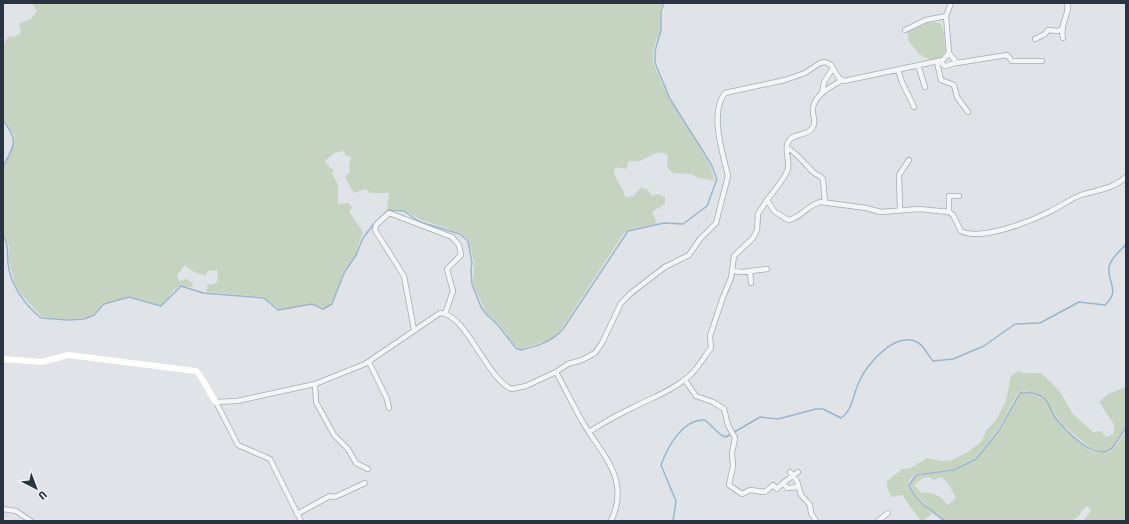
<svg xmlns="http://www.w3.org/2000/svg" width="1129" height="524" font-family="'Asap Condensed',sans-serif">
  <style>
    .green { fill: #c7d3c1; fill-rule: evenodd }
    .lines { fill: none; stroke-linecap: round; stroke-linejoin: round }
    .stream { stroke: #9bb4c9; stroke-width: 1.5 }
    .street-casing { stroke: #a5abb3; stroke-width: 6 }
    .street { stroke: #f3f5f7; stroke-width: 4.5 }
    .secondary { stroke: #fff; stroke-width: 6 }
  </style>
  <rect width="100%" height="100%" fill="#e0e4e9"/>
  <path class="green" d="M 32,3 L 663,3 L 660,10 L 660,30 L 653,50 L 653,63 L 669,99 L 710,165 L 715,181 L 699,178 L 692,174 L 673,173 L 667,167 L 668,155 C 657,148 650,158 639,161 C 636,162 632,161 629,161 L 626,169 L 615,167 C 611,178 624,186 624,195 L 627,197 L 634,196 L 641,187 L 648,190 L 652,196 L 659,194 L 665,197 L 665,203 C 661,208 656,208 652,212 L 657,223 C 646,227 633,226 624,233 L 557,335 L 549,340 L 521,349 L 514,344 L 498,323 L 488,315 L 483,306 L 473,284 L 474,263 L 469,240 L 461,233 L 421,220 L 404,210 L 387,209 L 389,193 L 370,193 L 366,189 L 354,193 L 345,177 L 350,172 L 349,166 L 351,157 L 345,155 L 344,151 L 334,153 L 325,161 L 329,167 L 334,170 L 332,173 L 338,185 L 338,204 L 349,203 L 352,208 L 349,211 L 363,232 L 355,255 L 343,272 L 334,300 L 327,307 L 322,307 L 312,304 L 279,309 L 264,297 L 208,292 L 206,291 L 208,284 L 214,284 L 218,280 L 217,270 L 207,271 L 206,275 C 196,274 192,271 185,265 L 177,275 L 179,281 L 187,279 L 192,283 L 193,287 C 168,284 176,293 161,305 L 129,296 L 103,304 L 93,314 L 84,318 L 69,319 L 42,317 L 20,293 L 15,284 L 9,262 L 9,246 L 3,235 L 3,168 L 15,141 L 14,135 L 3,118 L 3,45 L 9,36 L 13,37 L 21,33 L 19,24 C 29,18 29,23 37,11 Z
    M 930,22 L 940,23 C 946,30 943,41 946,50 L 941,59 L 932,61 L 919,54 L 908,40 L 908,31 Z
    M 1018,371 L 1025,373 L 1041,373 L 1059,390 L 1073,414 L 1093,432 L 1101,431 L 1106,437 L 1113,434 L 1115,426 L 1099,402 L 1108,394 L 1126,387 L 1126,427 L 1115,444 L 1108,450 L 1101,452 L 1090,448 L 1062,424 L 1045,398 L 1025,390 L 1018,393 L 997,431 L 975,458 L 954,469 L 915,474 L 909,480 L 908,485 L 912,492 L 932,514 L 924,520 L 920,520 L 902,495 L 891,497 L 887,487 L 887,481 L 902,469 L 911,468 L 927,458 L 942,461 L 952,460 L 968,452 L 982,441 L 986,431 L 996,420 L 1006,401 L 1011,376 Z
    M 1025,392 L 1044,399 L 1061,425 L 1089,450 L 1097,453 L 1109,452 L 1117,445 L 1126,430 L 1126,521 L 1083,521 L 1091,511 L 1088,506 L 1082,510 L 1079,516 L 1072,521 L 946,521 L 930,510 L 913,491 L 910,485 L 916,476 L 954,471 L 976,460 L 999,432 L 1019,394 ZM 930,477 L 933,480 L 942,477 L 949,485 L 956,498 L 948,505 C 940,496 934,492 922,493 L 914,485 L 923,478 Z"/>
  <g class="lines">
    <path class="stream" d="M 3,120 C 19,142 15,143 3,167
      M 3,236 C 9,245 7,253 8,263 C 10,285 25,305 41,318 L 69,320 L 84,319 L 94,315 L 104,304 L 129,297 L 161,306 L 181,286 L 203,293 L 264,298 L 278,310 L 312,304 L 323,309 L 332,304 L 344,273 L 356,255 L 363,238 L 372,226 L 388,210 L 404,211 L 420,222 L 460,234 L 468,241 L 472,263 L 471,270 L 472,284 L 481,307 L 487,315 L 497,324 L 516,348 L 521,350 C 537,346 552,342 563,329 L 628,231 L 664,223 L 683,224 L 707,206 L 717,179 L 711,164 L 670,99 L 655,63 L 655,51 L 661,30 L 661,11 L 664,3
      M 673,521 L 676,501 L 661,465 C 667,448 683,418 705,420 L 721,435 L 726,437 L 760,417 L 778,419 L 816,409 L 823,409 L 841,418 C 853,410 853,394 859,382 C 867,364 895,331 917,342 C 924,345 928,356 933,361 L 953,359 L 984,346 L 1015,324 L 1040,323 L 1079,302 L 1105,305 C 1121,290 1107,283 1109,267 C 1111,257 1121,251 1126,244
      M 945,521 C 932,511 915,501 909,485 L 916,475 L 954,470 L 976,459 L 998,432 L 1020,393 C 1027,391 1038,394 1044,398 C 1049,403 1051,411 1055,417 C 1064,429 1093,460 1109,450 C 1118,445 1119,435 1126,428"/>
    <g class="street-casing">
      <path id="street" d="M 905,30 L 926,20 L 946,16
        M 1063,38 C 1059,23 1071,14 1067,3
        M 1035,39 L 1045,34 L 1048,30 L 1058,31 L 1061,29
        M 949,53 L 957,63 L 1007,55 L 1012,61 L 1042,61
        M 941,61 L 943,65 L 946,66 L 955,63
        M 937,62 L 941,80 L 954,85 L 957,97 L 968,112
        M 918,65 L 925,87
        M 898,70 L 902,82 L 914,107
        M 822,93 L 824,82 L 833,68
        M 787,148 C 795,151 806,165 813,172 C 816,175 820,175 823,179 L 825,203
        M 767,200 C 774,191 784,180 788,169 C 790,160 784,151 788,142 C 793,132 808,137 813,127 C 816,121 813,117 813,112 C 811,96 831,87 842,80
        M 900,210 L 899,175 L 909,160
        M 949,212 L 949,196 L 959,196
        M 732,271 L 743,272 L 767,269
        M 750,271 L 751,283
        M 414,330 L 404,276 L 375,230 L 376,225 L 389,213 L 452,237 L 459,245 L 461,255 L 447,269 L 453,291 L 445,314
        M 369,362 L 387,399 L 389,408
        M 556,372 C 565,388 573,405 582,421 C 602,455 631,479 611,521
        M 685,380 L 696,396 L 713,402 L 724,409 L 728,425 L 735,438 L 732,453 L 733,466 L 729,485 L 742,494 L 750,490 L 765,492 L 773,485 L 777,489 L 783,483
        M 315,384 L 316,402 L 334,435 L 348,449 L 356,463 L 368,469
        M 589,432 C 603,423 617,415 632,408 C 651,398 672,391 688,377 C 698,369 703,358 711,348 L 710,336 L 723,297 L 731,278 L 734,256 L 753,238 L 757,230 L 758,214 L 767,200 L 774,211 L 788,220 C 800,219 808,204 821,202 L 866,208 L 881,212 L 919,209 L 949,212 L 953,215 L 961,231 C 981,241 1029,222 1049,212 C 1060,207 1070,199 1081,195 C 1097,190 1113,189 1126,177
        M 790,472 L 797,481 L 801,495 L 810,505 L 811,513 L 816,521
        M 798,472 L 783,483 L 787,488 L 799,487
        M 3,509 L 16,511 L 31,521
        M 297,514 L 330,496 L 335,497 L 365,483
        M 301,521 L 270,459 L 238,445 L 216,402 L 237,401 L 315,384 L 365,364 L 440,313 C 466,313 487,380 512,389 L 526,386 L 556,372 L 568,364 L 582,360 L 595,353 L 602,343 L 621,303 L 631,293 L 665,267 L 689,255 L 700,239 L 716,223 L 728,176 C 723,154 709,113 725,93 L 785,80 L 805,73 L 820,63 L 825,62 L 831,65 L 839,78 L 844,81 L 943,60 L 949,53 L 946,16 L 951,3
        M 878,521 L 888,513"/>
    </g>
    <use href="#street" class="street"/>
    <path class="secondary" d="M 3,359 L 42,362 L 68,355 L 196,371 C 201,374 210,395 216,402"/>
  </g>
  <rect width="1129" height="524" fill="none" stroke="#293341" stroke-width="8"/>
  <g transform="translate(36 488) rotate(138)" stroke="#f0f3f7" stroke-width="3" paint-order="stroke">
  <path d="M0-3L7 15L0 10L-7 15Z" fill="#293341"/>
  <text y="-6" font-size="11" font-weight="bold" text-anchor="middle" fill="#293341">U</text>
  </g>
</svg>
